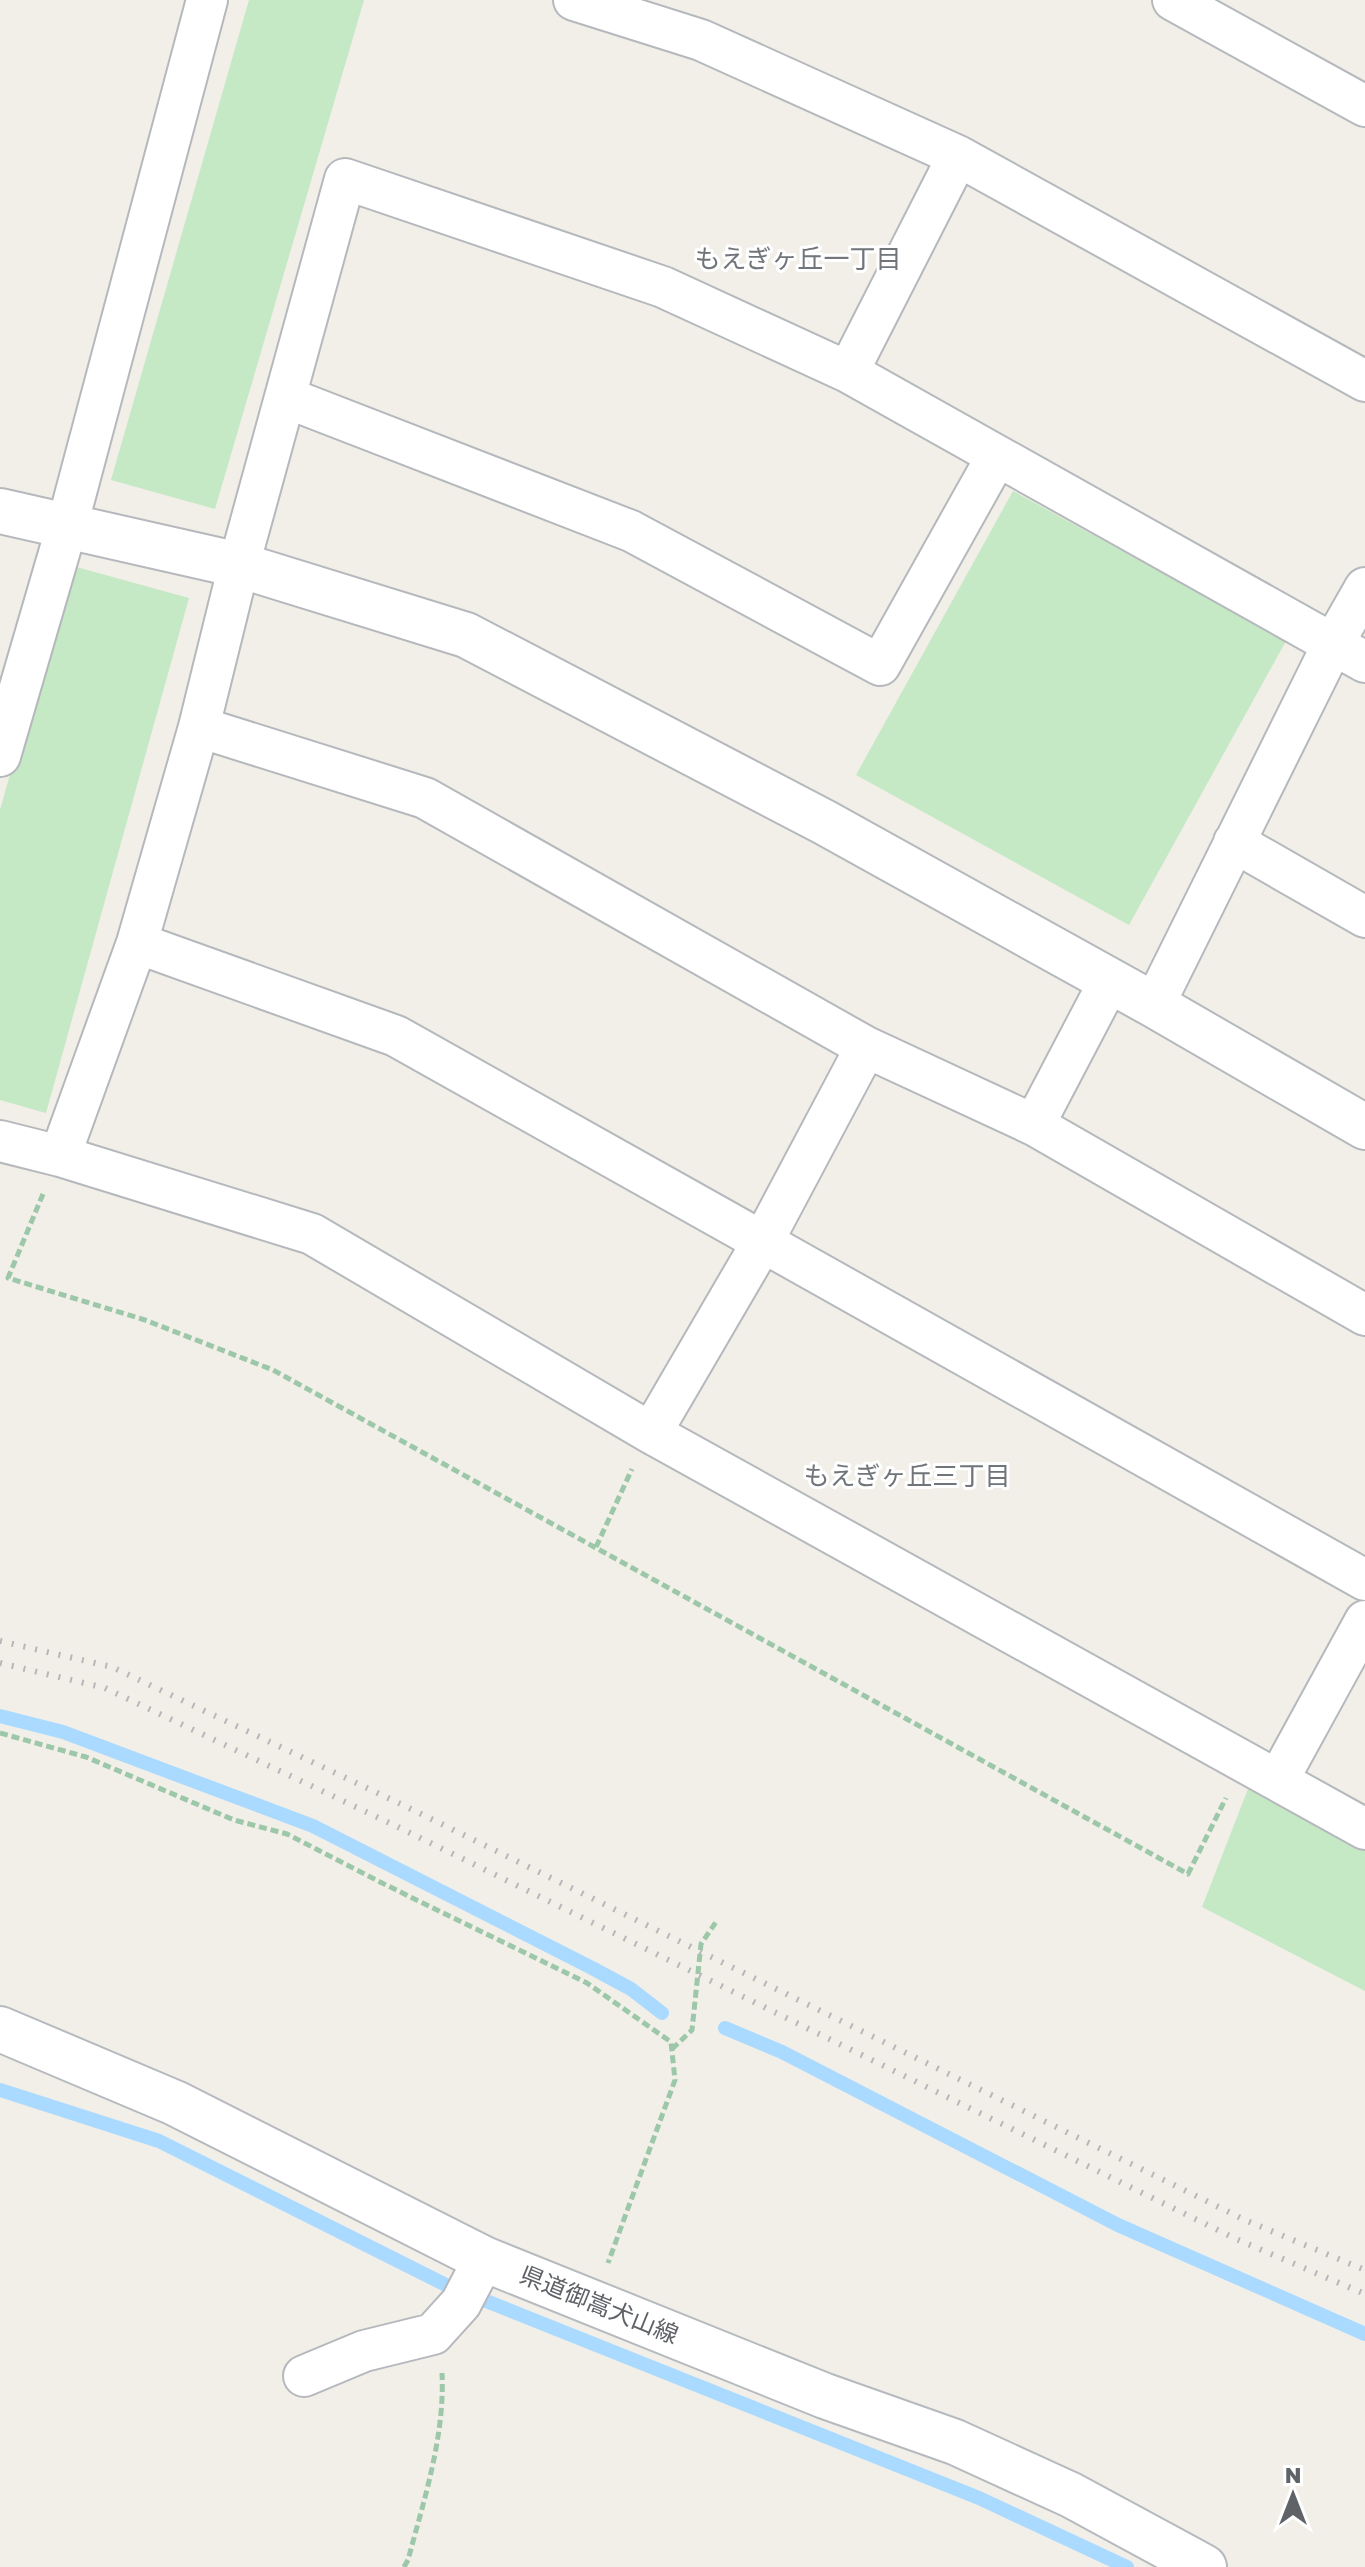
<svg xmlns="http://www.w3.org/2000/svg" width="1365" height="2567" font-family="'Golos Text','Noto Sans JP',sans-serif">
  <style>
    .green { fill: #c5e8c5 }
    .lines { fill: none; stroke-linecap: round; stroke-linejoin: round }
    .stream { stroke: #aadaff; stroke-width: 14 }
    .minor-casing { stroke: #b5b8bc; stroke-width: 44 }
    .tertiary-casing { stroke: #b5b8bc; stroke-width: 48 }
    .secondary-casing { stroke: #b6babf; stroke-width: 48 }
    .path { stroke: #9cc7a9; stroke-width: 5; stroke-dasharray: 8 4; stroke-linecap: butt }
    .minor { stroke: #fff; stroke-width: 40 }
    .tertiary { stroke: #fff; stroke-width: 44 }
    .secondary { stroke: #fff; stroke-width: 44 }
    .rail { stroke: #b6b7b8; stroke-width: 6; stroke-dasharray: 2 10; stroke-linecap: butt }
    .labels { text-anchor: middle; stroke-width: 6; stroke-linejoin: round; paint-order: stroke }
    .street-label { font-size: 24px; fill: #5f6368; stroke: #fff }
    .neighbourhood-label { font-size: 26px; fill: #70757a; stroke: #fff }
  </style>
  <rect width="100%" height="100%" fill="#f1efe8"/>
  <path class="green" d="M 249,0 L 364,0 L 215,509 L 111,480 Z
    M 1013,491 L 1286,641 L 1129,925 L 856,775 Z
    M 69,565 L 189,598 L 46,1113 L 0,1100 L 0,810 Z
    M 1248,1789 L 1365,1850 L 1365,1991 L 1202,1907 Z"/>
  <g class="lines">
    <path class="stream" d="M 0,1716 L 63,1732 L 313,1826 L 592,1968 L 631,1989 L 662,2013
      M 725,2028 L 782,2052 L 1118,2225 L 1365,2334
      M 0,2090 L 159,2141 L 446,2285 L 979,2498 L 1127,2567"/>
    <g class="minor-casing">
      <path id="minor" d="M 574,0 L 701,40 L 958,156 L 1365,381
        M 1173,0 L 1365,106
        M 848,372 L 958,156
        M 285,397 L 631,531 L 880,665 L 997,456
        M 199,727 L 425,798 L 866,1047 L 1034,1125 L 1365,1315
        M 0,756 L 67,526 L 207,0
        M 1234,842 L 1365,917
        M 137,943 L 396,1036 L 1365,1580
        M 1154,1005 L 1333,644 L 1365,588
        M 1034,1125 L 1109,982
        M 0,1141 L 60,1156 L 312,1234 L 651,1433 L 1365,1829
        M 60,1156 L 137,943 L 199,727 L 239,565 L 345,179 L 663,287 L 848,372 L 1365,662
        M 651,1433 L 763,1241 L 866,1047
        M 1278,1780 L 1365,1621
        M 304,2376 L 364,2351 L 433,2334 L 461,2303 L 484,2259"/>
    </g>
    <g class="tertiary-casing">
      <path id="tertiary" d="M 0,511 L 239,565 L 466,635 L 824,822 L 1154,1005 L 1365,1127"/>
    </g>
    <g class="secondary-casing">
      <path id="secondary" d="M 0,2029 L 175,2103 L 484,2259 L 825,2396 L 955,2442 L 1071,2495 L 1204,2567"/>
    </g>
    <path class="path" d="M 43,1194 L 8,1278 L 145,1320 L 273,1370 L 1188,1874 L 1226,1798
      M 596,1547 L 632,1469
      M 0,1733 L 86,1757 L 234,1820 L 287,1834 L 386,1885 L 587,1983 L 671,2042 L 675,2080 L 608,2263
      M 672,2049 L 692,2030 L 701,1944 L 716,1922
      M 404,2567 L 408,2560 C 424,2500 445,2436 442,2373"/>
    <use href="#minor" class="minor"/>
    <use href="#tertiary" class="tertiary"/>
    <use href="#secondary" class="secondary"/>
    <path class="rail" d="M 0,1641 L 112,1667 L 407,1807 L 1245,2220 L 1365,2270
      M 0,1663 L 105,1688 L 398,1827 L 1236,2239 L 1365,2294"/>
  </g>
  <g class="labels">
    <g class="street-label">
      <text transform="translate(599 2305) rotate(22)" y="8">県道御嵩犬山線</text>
    </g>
    <g class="neighbourhood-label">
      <text x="798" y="268">もえぎヶ丘一丁目</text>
      <text x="907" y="1485">もえぎヶ丘三丁目</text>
    </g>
  </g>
  <g transform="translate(1293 2495)" stroke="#ffffff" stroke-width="6" paint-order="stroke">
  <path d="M0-6L14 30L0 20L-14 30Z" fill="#5f6368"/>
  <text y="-12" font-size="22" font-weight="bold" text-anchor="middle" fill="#5f6368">N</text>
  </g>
</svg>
